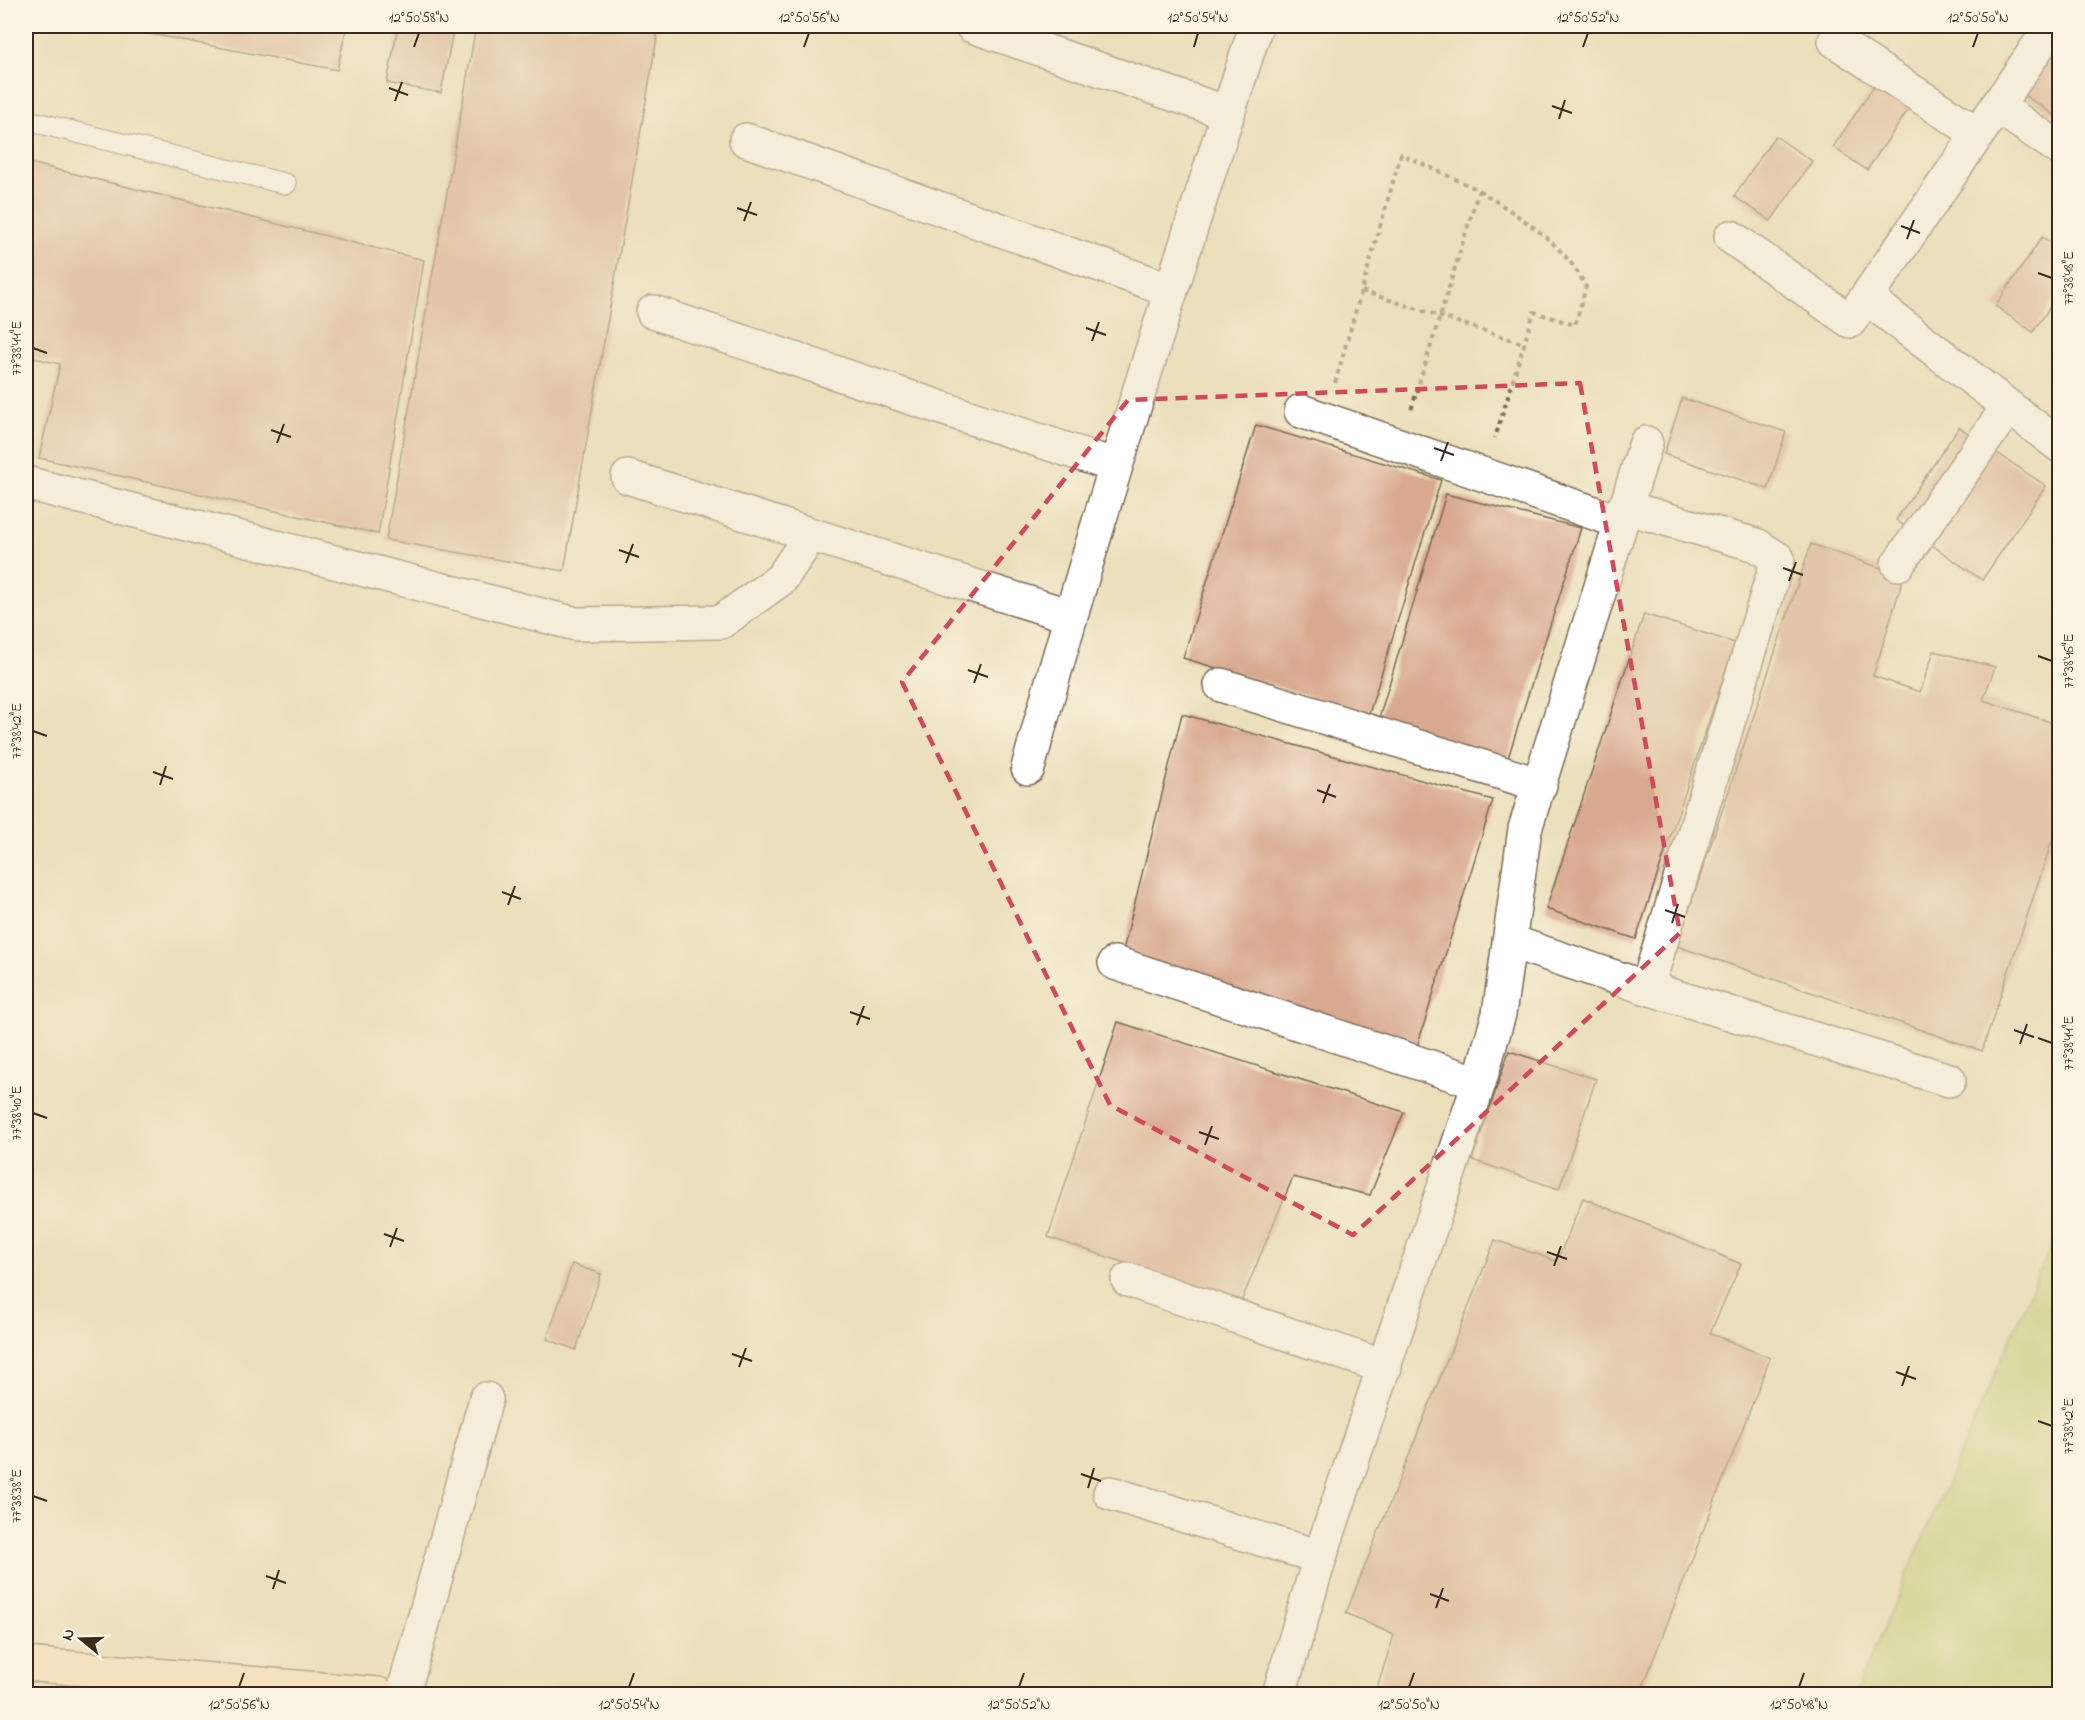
<svg xmlns="http://www.w3.org/2000/svg" width="2085" height="1720" font-family="'Indie Flower',sans-serif">
  <style>
    .green { fill: #bcce71; stroke: #7c7c48; stroke-width: 1.5 }
    .building { fill: #d8a98f }
    .lines { fill: none; stroke-linecap: round; stroke-linejoin: round }
    .lane-casing { stroke: #796955; stroke-width: 22 }
    .street-casing { stroke: #796955; stroke-width: 36 }
    .secondary-casing { stroke: #796955; stroke-width: 36 }
    .path { stroke: #796955; stroke-width: 4; stroke-dasharray: 4.5 4.5; stroke-linecap: butt }
    .lane { stroke: #fff; stroke-width: 20 }
    .street { stroke: #fff; stroke-width: 33 }
    .secondary { stroke: #ffe4c6; stroke-width: 33 }
    .marked { fill: none; stroke: #d1495b; stroke-width: 4.5; stroke-dasharray: 12 8; stroke-linejoin: round }
    .ticks { fill: none; stroke: #3b2a1e; stroke-width: 2 }
    .neatline { fill: none; stroke: #3b2a1e; stroke-width: 2 }
    .ticks-label { font-size: 15px; text-anchor: middle; fill: #3b2a1e }
  </style>
  <rect width="100%" height="100%" fill="#fcf5e5"/>
  <filter id="ink" filterUnits="userSpaceOnUse"><feTurbulence type="fractalNoise" baseFrequency=".0167" numOctaves="2"/><feDisplacementMap in="SourceGraphic" scale="12" xChannelSelector="R" yChannelSelector="G"/><feConvolveMatrix kernelMatrix="1 2 1 2 8 2 1 2 1" color-interpolation-filters="sRGB"/></filter>
  <filter id="wash" filterUnits="userSpaceOnUse"><feTurbulence type="fractalNoise" baseFrequency=".008" numOctaves="4" result="noise"/><feDisplacementMap in="SourceGraphic" scale="24" xChannelSelector="R" yChannelSelector="G"/><feGaussianBlur stdDeviation="1.35" result="paint"/><feColorMatrix in="noise" values="0 0 0 0 0 0 0 0 0 0 0 0 0 0 0 0 0 1.4 0 .05"/><feComposite in="paint" operator="in"/></filter>
  <g filter="url(#wash)">
    <rect width="100%" height="100%" fill="#ebdfbb"/>
    <path class="green" d="M 2059,1227 L 2059,1694 L 1855,1694 Z"/>
    <g id="blocks">
      <path class="building" d="M 110,26 L 347,26 L 337,70 Z
        M 398,26 L 454,26 L 441,93 L 387,83 Z
        M 476,26 L 659,26 L 564,571 L 386,540 Z
        M 2048,38 L 2060,46 L 2060,107 L 2054,115 L 2014,88 Z
        M 1879,79 L 1913,103 L 1867,170 L 1833,147 Z
        M 1775,136 L 1812,161 L 1771,221 L 1734,196 Z
        M 26,162 L 424,260 L 378,534 L 39,458 L 60,364 L 26,356 Z
        M 2042,237 L 2060,249 L 2060,292 L 2033,332 L 1995,306 Z
        M 1682,398 L 1786,432 L 1768,489 L 1664,454 Z
        M 1256,425 L 1441,480 L 1369,714 L 1183,658 Z
        M 1959,427 L 2046,486 L 1982,580 L 1896,520 Z
        M 1446,494 L 1581,528 L 1507,761 L 1377,725 Z
        M 1811,544 L 1904,576 L 1873,676 L 1920,692 L 1934,651 L 1995,667 L 1983,700 L 2060,725 L 2060,817 L 1982,1051 L 1677,946 Z
        M 1644,614 L 1735,643 L 1636,939 L 1546,909 Z
        M 1182,714 L 1493,800 L 1415,1053 L 1122,954 Z
        M 1118,1022 L 1404,1112 L 1370,1195 L 1293,1177 L 1241,1302 L 1048,1237 Z
        M 1509,1051 L 1596,1079 L 1559,1189 L 1472,1160 Z
        M 1583,1198 L 1741,1264 L 1710,1333 L 1770,1358 L 1640,1694 L 1569,1694 L 1563,1692 L 1562,1694 L 1375,1694 L 1394,1635 L 1346,1613 L 1495,1240 L 1557,1261 Z
        M 572,1264 L 601,1274 L 576,1350 L 547,1339 Z"/>
    </g>
  </g>
  <g filter="url(#ink)">
    <use href="#blocks" fill-opacity="0" stroke="#796955" stroke-width="1.5"/>
    <g class="lines">
      <g class="lane-casing">
        <path id="lane" d="M 26,120 L 286,184"/>
      </g>
      <g class="street-casing">
        <path id="street" d="M 972,26 L 1228,113
          M 1835,41 L 1978,134
          M 1997,106 L 2060,149
          M 746,140 L 1171,290
          M 1731,237 L 1850,321 L 2052,26
          M 1867,298 L 2060,446
          M 653,312 L 1116,466
          M 1301,411 L 1620,522
          M 628,477 L 1070,616
          M 26,483 L 576,624 L 721,622 L 781,579 L 811,535
          M 1624,507 L 1756,545 L 1778,559 L 1647,988
          M 1898,564 L 2008,407
          M 1221,685 L 1540,785
          M 1028,768 C 1096,518 1177,272 1256,26
          M 1509,941 L 1647,988 L 1949,1080
          M 1115,963 L 1479,1083
          M 1128,1280 L 1385,1367
          M 1110,1493 L 1320,1557
          M 105,1694 L 107,1671
          M 403,1694 L 486,1399
          M 1279,1694 L 1320,1557 L 1479,1083 L 1499,1014 L 1525,829 L 1646,443"/>
      </g>
      <g class="secondary-casing">
        <path id="secondary" d="M 26,1664 L 378,1694"/>
      </g>
      <path class="path" d="M 1479,190 C 1520,218 1563,241 1586,287 L 1575,325 L 1534,312 L 1495,438
        M 1362,291 L 1525,344
        M 1335,383 L 1401,154 L 1479,190 L 1411,410"/>
      <use href="#lane" class="lane"/>
      <use href="#street" class="street"/>
      <use href="#secondary" class="secondary"/>
    </g>
  </g>
  <path d="M0 0H2085V1720H0ZM 1580,383 L 1680,933 L 1353,1235 L 1110,1105 L 902,682 L 1128,400 Z" fill="#ebdfbb" fill-opacity=".55" fill-rule="evenodd"/>
  <path class="marked" d="M 1580,383 L 1680,933 L 1353,1235 L 1110,1105 L 902,682 L 1128,400 Z"/>
  <path class="ticks" d="M 414,47 L 419,33M 804,47 L 809,33M 1194,47 L 1198,33M 1583,47 L 1588,33M 1973,47 L 1978,33M 389,88 L 408,95M 395,101 L 402,82M 1552,106 L 1572,113M 1559,119 L 1565,100M 737,208 L 757,215M 744,221 L 751,202M 1901,226 L 1920,233M 1907,239 L 1914,220M 2038,273 L 2052,278M 1086,328 L 1106,335M 1092,341 L 1099,322M 33,348 L 47,353M 271,430 L 291,437M 277,443 L 284,424M 1434,448 L 1454,455M 1441,461 L 1448,442M 619,550 L 639,557M 626,563 L 633,544M 1783,568 L 1803,575M 1789,581 L 1796,562M 2038,656 L 2052,661M 968,670 L 988,677M 974,683 L 981,664M 33,731 L 47,736M 153,772 L 173,779M 160,785 L 166,766M 1317,790 L 1336,797M 1323,803 L 1330,784M 502,892 L 521,899M 508,905 L 515,886M 1665,910 L 1685,917M 1672,923 L 1678,904M 850,1012 L 870,1019M 857,1025 L 864,1006M 2014,1030 L 2034,1037M 2038,1038 L 2052,1043M 2020,1044 L 2027,1024M 33,1113 L 47,1118M 1199,1132 L 1219,1139M 1205,1145 L 1212,1126M 384,1234 L 404,1241M 390,1247 L 397,1228M 1547,1252 L 1567,1259M 1554,1266 L 1561,1246M 732,1354 L 752,1361M 739,1367 L 746,1348M 1896,1372 L 1916,1379M 1902,1386 L 1909,1366M 2038,1421 L 2052,1426M 1081,1474 L 1101,1481M 1088,1488 L 1094,1468M 33,1496 L 47,1501M 266,1576 L 286,1583M 273,1589 L 279,1570M 1430,1594 L 1449,1601M 1436,1608 L 1443,1588M 239,1687 L 244,1673M 629,1687 L 634,1673M 1019,1687 L 1024,1673M 1409,1687 L 1414,1673M 1799,1687 L 1804,1673"/>
  <rect width="2085" height="1720" fill="none" stroke="#fcf5e5" stroke-width="66"/>
  <g transform="translate(81 1639) rotate(289)" stroke="#fcf5e5" stroke-width="4.5" paint-order="stroke">
  <path d="M0-4.5L10 22L0 15L-10 22Z" fill="#3b2a1e"/>
  <text y="-9" font-size="16" font-weight="bold" text-anchor="middle" fill="#3b2a1e">N</text>
  </g>
  <rect x="33" y="33" width="2019" height="1654" class="neatline"/>
  <g class="ticks-label">
    <text x="419" y="22">12°50'58"N</text>
    <text x="809" y="22">12°50'56"N</text>
    <text x="1198" y="22">12°50'54"N</text>
    <text x="1588" y="22">12°50'52"N</text>
    <text x="1978" y="22">12°50'50"N</text>
    <text transform="translate(2068 278) rotate(-90)" y="5">77°38'48"E</text>
    <text transform="translate(16 348) rotate(-90)" y="5">77°38'44"E</text>
    <text transform="translate(2068 661) rotate(-90)" y="5">77°38'46"E</text>
    <text transform="translate(16 731) rotate(-90)" y="5">77°38'42"E</text>
    <text transform="translate(2068 1043) rotate(-90)" y="5">77°38'44"E</text>
    <text transform="translate(16 1113) rotate(-90)" y="5">77°38'40"E</text>
    <text transform="translate(2068 1426) rotate(-90)" y="5">77°38'42"E</text>
    <text transform="translate(16 1496) rotate(-90)" y="5">77°38'38"E</text>
    <text x="239" y="1709">12°50'56"N</text>
    <text x="629" y="1709">12°50'54"N</text>
    <text x="1019" y="1709">12°50'52"N</text>
    <text x="1409" y="1709">12°50'50"N</text>
    <text x="1799" y="1709">12°50'48"N</text>
  </g>
</svg>
